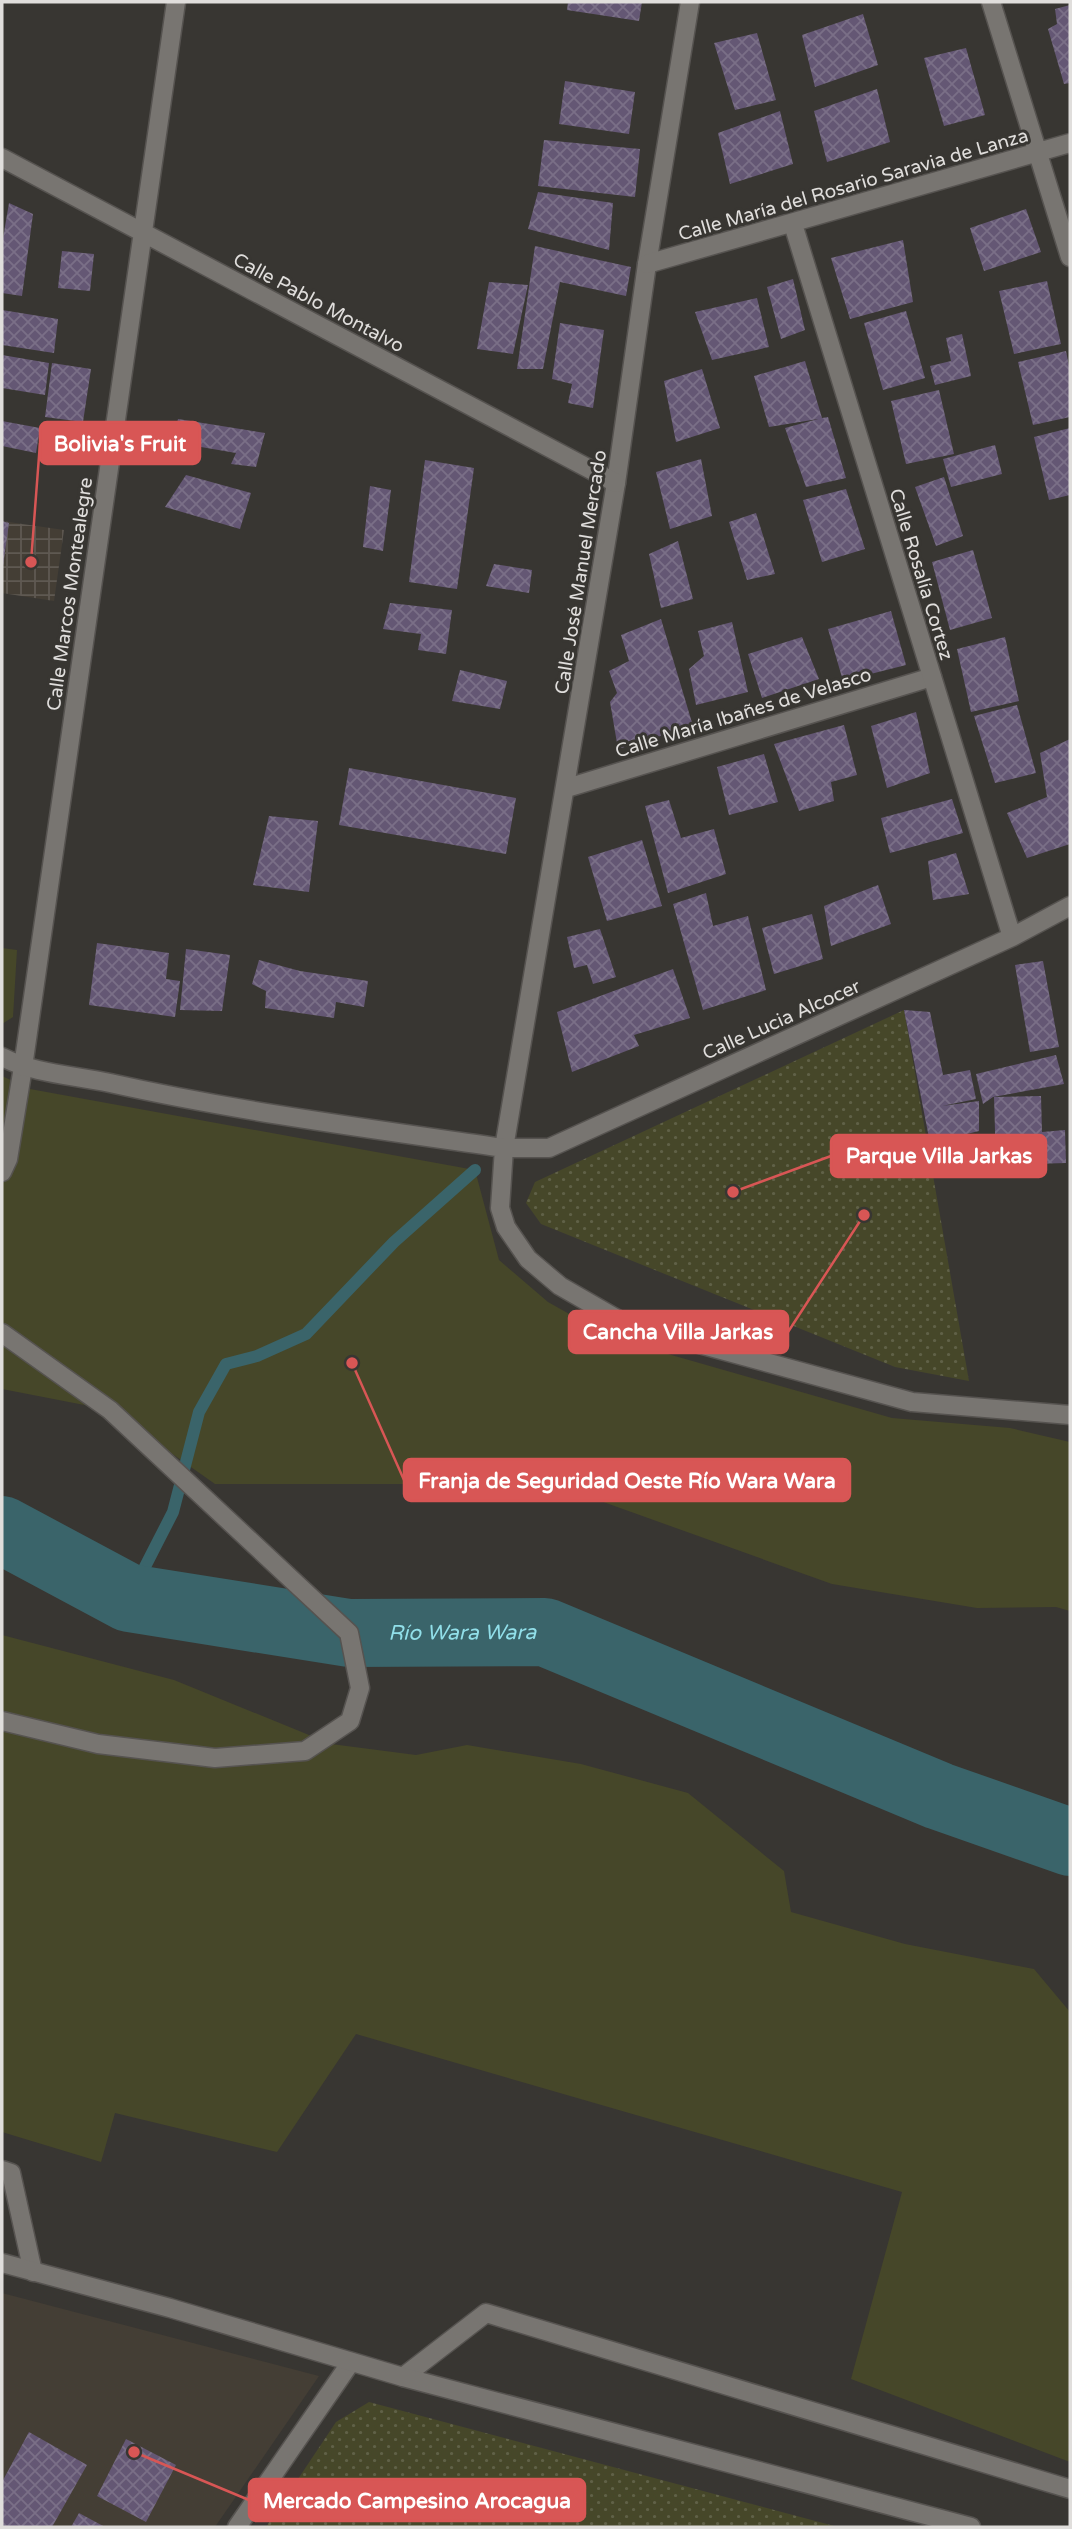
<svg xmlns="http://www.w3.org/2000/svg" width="1072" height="2529" font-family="'Varela Round',sans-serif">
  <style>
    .built { fill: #443e35 }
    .industrial { fill: url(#industrial-grid) }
    .grass { fill: #464729 }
    .park { fill: url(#park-dots) }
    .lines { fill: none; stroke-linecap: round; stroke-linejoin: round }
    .stream { stroke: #3a646a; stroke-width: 12 }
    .river { stroke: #3a646a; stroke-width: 68 }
    .building { fill: url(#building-cross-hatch) }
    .service-casing { stroke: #565350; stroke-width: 21 }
    .minor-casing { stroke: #565350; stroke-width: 21 }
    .tertiary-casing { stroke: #565350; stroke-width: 21 }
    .service { stroke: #787571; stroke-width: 18 }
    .minor { stroke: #787571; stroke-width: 18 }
    .tertiary { stroke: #787571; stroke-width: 18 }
    .labels { text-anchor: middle; stroke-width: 6; stroke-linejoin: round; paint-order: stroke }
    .street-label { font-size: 19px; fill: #e0dedc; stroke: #383632 }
    .water-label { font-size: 21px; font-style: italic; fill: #91dfe9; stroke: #383632 }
    .leader { fill: none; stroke: #d85655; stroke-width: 2.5 }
    .callout-dot { fill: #d85655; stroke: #383632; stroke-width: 2.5 }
    .callout { fill: #d85655; stroke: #d85655; stroke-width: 2.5 }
    .callout-label { font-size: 21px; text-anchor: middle; font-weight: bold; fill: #fff }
  </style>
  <defs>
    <pattern id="industrial-grid" width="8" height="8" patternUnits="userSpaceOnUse" patternTransform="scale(1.75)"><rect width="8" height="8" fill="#443e35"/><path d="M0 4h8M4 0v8" fill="none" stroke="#5f5952"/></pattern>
    <pattern id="park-dots" width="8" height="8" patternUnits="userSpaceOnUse" patternTransform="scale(1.75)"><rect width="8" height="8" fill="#464729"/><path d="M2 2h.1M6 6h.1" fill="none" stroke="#606147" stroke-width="1.8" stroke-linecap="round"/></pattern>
    <pattern id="building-cross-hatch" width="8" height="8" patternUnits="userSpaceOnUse" patternTransform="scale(1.75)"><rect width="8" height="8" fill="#645774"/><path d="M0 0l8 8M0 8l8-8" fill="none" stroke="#7a6f87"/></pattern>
  </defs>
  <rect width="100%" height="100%" fill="#383632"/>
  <path class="built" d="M 2,2293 L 319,2376 L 215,2527 L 2,2527 Z"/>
  <path class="industrial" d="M 2,521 L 64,530 L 54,601 L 2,593 Z"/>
  <path class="grass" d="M 2,948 L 17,950 L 13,1017 L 2,1024 Z
    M 2,1076 L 30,1089 L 475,1170 L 499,1260 L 548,1302 L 612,1338 L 892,1418 L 1010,1428 L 1070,1442 L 1070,1611 L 1056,1607 L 977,1608 L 832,1584 L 595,1499 L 458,1484 L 215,1484 L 110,1410 L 2,1389 Z
    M 2,1635 L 174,1680 L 331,1744 L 416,1755 L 467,1745 L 581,1764 L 688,1793 L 784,1871 L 791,1912 L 905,1944 L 1034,1969 L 1070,2012 L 1070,2462 L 851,2379 L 902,2192 L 356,2034 L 277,2152 L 115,2113 L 101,2162 L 2,2132 Z"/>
  <path class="park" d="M 904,1010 L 969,1381 L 895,1367 L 541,1224 L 526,1203 L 535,1182 Z
    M 369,2402 L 838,2527 L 266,2527 L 336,2422 Z"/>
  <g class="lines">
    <path class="stream" d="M 129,1598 L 173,1512 L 199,1412 L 226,1364 L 257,1356 L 306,1334 L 394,1242 L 475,1170"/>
    <path class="river" id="s1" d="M 2,1530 L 129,1598 L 349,1633 L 545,1632 L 939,1796 L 1070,1842"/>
  </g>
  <path class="building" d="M 568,2 L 642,2 L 639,21 L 567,10 Z
    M 1070,5 L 1070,83 L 1064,84 L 1048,29 L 1057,24 L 1055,9 Z
    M 863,14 L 878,65 L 815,87 L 802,35 Z
    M 757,33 L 776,100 L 735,110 L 714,43 Z
    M 966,48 L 985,115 L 944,126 L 924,58 Z
    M 565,81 L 635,92 L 629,134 L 559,124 Z
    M 877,89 L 890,142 L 827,162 L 814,111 Z
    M 780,111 L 793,164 L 730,184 L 718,133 Z
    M 544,140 L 640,149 L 635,197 L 538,186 Z
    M 538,192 L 613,203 L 609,250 L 528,229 Z
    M 9,203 L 33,214 L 22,296 L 2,293 L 2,244 Z
    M 1026,209 L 1041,252 L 984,271 L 970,228 Z
    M 903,240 L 913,302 L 850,319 L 831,258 Z
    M 535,246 L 631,267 L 626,296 L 560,282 L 543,369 L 517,369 Z
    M 62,251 L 94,254 L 90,291 L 58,288 Z
    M 793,279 L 805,330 L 781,339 L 767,287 Z
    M 1047,281 L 1061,344 L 1014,354 L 999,291 Z
    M 489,282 L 528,285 L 513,354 L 477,349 Z
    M 757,298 L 769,347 L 712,360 L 695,312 Z
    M 2,310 L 58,319 L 54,353 L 2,345 Z
    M 906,311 L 925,378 L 883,390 L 864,323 Z
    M 560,323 L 604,330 L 593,408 L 568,403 L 572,384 L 552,379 Z
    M 962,334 L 971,376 L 935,385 L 930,366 L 951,361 L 946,338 Z
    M 1066,351 L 1070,371 L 1070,417 L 1033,425 L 1018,362 Z
    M 2,355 L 49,363 L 45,395 L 2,388 Z
    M 805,361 L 822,418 L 828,417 L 846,478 L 806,487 L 785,428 L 818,419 L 769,427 L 754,376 Z
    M 52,363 L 91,369 L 83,422 L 45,417 Z
    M 702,369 L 720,428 L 676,442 L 664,381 Z
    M 939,390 L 954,454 L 906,464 L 891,401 Z
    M 178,419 L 265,433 L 256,467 L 231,464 L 236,453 L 172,442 Z
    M 2,421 L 40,428 L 36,453 L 2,446 Z
    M 1070,428 L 1070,495 L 1049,500 L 1034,437 Z
    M 995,445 L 1002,474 L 951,487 L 943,459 Z
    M 701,459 L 712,516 L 670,529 L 656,472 Z
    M 425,460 L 474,468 L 457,589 L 409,582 Z
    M 186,475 L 251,493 L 240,529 L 165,507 Z
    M 944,477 L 963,536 L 936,546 L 915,487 Z
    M 370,486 L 391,490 L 383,551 L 363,547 Z
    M 846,489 L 865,549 L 822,562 L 803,500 Z
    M 756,513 L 775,574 L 747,580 L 729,522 Z
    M 2,521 L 9,523 L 3,566 L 2,566 Z
    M 678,541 L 693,599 L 661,608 L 649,554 Z
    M 973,550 L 992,618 L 950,630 L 932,562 Z
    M 494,564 L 532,570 L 529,593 L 486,586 Z
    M 390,603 L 452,610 L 446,654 L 418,650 L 421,634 L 383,629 Z
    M 891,611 L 906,665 L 843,681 L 828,629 Z
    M 661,619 L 693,726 L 618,749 L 610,702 L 617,693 L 609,671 L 629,661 L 621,635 Z
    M 732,622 L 748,692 L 696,705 L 689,669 L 704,656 L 698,631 Z
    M 802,637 L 819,679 L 762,698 L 748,654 Z
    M 1005,637 L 1019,701 L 971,712 L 957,649 Z
    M 460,670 L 507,681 L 500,709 L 452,701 Z
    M 1017,705 L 1036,773 L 995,783 L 974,716 Z
    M 916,712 L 930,773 L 887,788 L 871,726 Z
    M 844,725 L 857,775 L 831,782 L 834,801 L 799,811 L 774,744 Z
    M 1070,739 L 1070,844 L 1027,858 L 1007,813 L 1047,797 L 1040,753 Z
    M 764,754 L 778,802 L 729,815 L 717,767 Z
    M 349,768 L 516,798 L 506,854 L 339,825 Z
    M 952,799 L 963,833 L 890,853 L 881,818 Z
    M 669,800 L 681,838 L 714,829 L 726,874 L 668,893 L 645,806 Z
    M 269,816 L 318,821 L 309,892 L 253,885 Z
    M 642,840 L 662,906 L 607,921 L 588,857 Z
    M 956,853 L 969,894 L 933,900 L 928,861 Z
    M 878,885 L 891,924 L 831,946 L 824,906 Z
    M 706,893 L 713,926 L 748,916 L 766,990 L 703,1010 L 673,904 Z
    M 812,914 L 823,959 L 774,974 L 762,928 Z
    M 600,929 L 616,977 L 593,984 L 587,965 L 574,968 L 567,937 Z
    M 97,943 L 169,953 L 166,979 L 180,981 L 175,1017 L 89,1005 Z
    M 186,949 L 230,955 L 222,1011 L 180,1010 Z
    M 259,960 L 300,971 L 368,981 L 364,1007 L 336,1002 L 334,1018 L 265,1008 L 266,991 L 252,984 Z
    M 1043,961 L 1059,1047 L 1030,1052 L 1015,965 Z
    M 673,969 L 690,1018 L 634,1035 L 639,1046 L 572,1072 L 557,1012 Z
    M 904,1010 L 930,1012 L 943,1075 L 970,1070 L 976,1099 L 942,1106 L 979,1101 L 979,1131 L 930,1143 Z
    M 1056,1055 L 1064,1084 L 993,1097 L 983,1104 L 976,1074 Z
    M 1041,1096 L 1042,1132 L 1065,1130 L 1066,1163 L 996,1165 L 994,1097 Z
    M 29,2432 L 87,2465 L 52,2527 L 2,2527 L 2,2482 Z
    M 126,2439 L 176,2465 L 146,2522 L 97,2496 Z
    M 79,2513 L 105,2527 L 71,2527 Z"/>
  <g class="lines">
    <g class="service-casing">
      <path id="service" d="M 567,788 L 932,677
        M 504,1148 L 616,483 L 647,264 L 690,2
        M 2,1172 L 8,1159 L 23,1067
        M 2,1333 L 110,1410 L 349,1633 L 360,1688 L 350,1721 L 305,1751 L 215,1758 L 98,1744 L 2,1721
        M 2,2170 L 11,2173 L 33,2272
        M 403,2377 L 486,2313 L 1070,2489
        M 237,2527 L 351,2362"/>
    </g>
    <g class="minor-casing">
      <path id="minor" d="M 991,2 L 1070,257
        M 2,158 L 616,483
        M 793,224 L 1012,937
        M 647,264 L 1070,143
        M 2,1057 C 35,1074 73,1075 110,1083 C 240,1112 372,1129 504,1148 L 549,1148 L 1012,937 L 1070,906
        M 23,1067 L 176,2
        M 504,1148 L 500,1208 L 506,1227 L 528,1259 L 560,1286 L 626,1324 L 912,1402 L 1070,1415"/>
    </g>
    <g class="tertiary-casing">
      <path id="tertiary" d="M 2,2263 L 170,2308 L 403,2377 L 971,2527"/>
    </g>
    <use href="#service" class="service"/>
    <use href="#minor" class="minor"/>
    <use href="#tertiary" class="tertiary"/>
  </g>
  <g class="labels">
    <g class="street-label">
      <text transform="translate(853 184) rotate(-16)" y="7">Calle María del Rosario Saravia de Lanza</text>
      <text transform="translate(319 302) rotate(28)" y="7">Calle Pablo Montalvo</text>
      <text transform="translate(580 572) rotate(-81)" y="7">Calle José Manuel Mercado</text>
      <text transform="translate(922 574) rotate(73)" y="7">Calle Rosalía Cortez</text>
      <text transform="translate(69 594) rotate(-82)" y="7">Calle Marcos Montealegre</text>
      <text transform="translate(743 712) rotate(-17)" y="7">Calle María Ibañes de Velasco</text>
      <text transform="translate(781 1019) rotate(-24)" y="7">Calle Lucia Alcocer</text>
    </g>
    <g class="water-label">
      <text dy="7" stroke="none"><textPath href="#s1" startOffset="480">Río Wara Wara</textPath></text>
    </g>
  </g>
  <path class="leader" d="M31 562L40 443M733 1192L831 1156M864 1215L788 1332M352 1363L404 1480M134 2452L249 2500"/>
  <g class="callout-dot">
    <circle cx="31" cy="562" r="7"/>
    <circle cx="733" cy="1192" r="7"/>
    <circle cx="864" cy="1215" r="7"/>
    <circle cx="352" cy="1363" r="7"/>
    <circle cx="134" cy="2452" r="7"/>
  </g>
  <g class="callout">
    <rect x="40" y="422" width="160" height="42" rx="7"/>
    <rect x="831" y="1135" width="215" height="42" rx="7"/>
    <rect x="569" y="1311" width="219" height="42" rx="7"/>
    <rect x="404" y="1459" width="446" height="42" rx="7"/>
    <rect x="249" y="2479" width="336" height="42" rx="7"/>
  </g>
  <g class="callout-label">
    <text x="120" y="451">Bolivia's Fruit</text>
    <text x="939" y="1163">Parque Villa Jarkas</text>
    <text x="678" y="1339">Cancha Villa Jarkas</text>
    <text x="627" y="1488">Franja de Seguridad Oeste Río Wara Wara</text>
    <text x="417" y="2508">Mercado Campesino Arocagua</text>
  </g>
  <rect width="1072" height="2529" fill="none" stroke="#e0dedc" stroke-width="7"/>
</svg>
